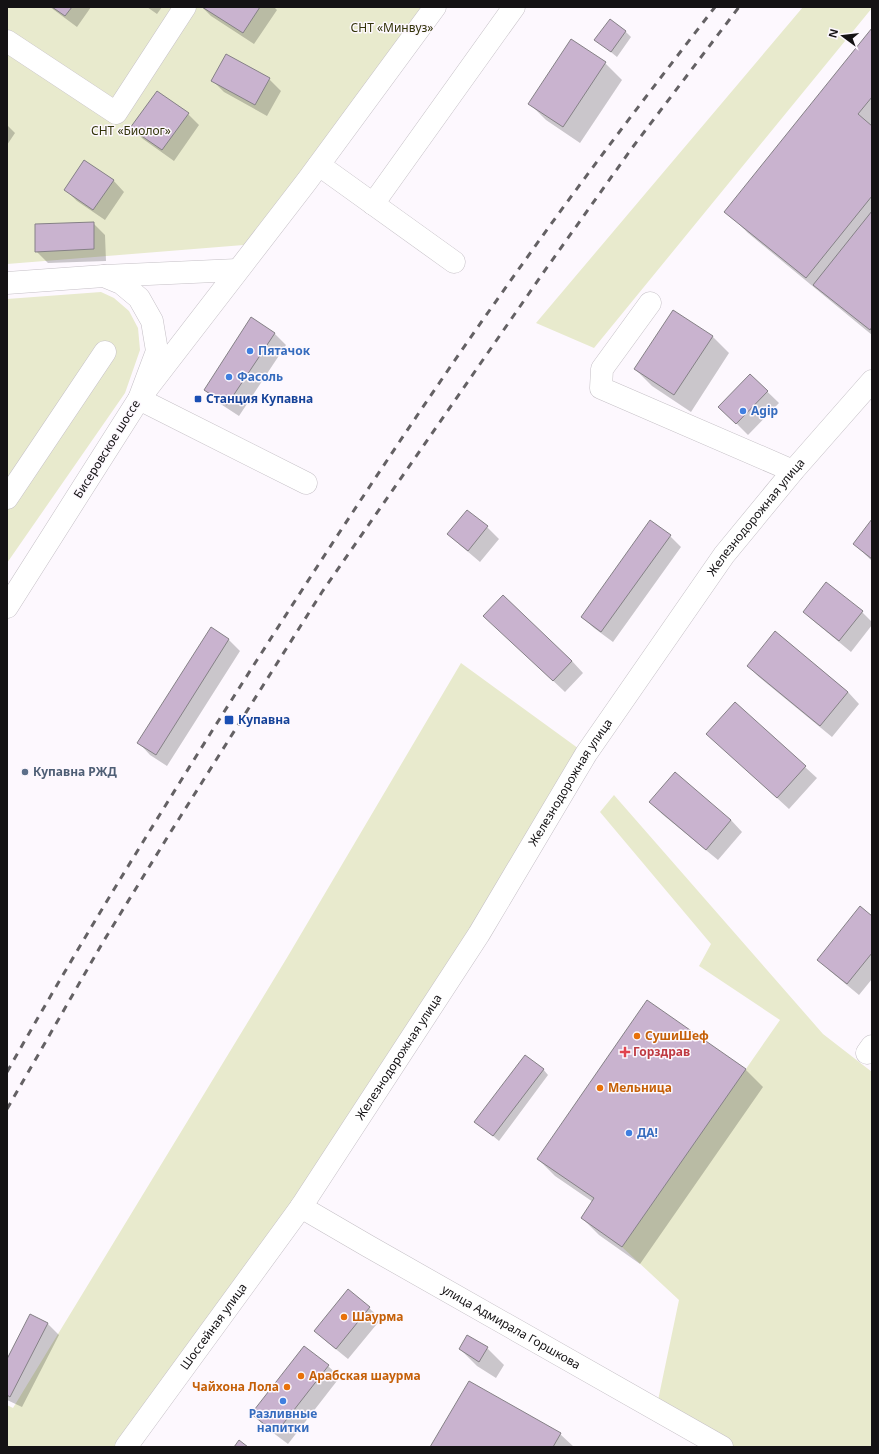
<svg xmlns="http://www.w3.org/2000/svg" width="879" height="1454" font-family="'Noto Sans',sans-serif">
  <style>
    .green { fill: #e8eacd }
    .shadow { fill: #0003 }
    .building { fill: #c9b3cf; stroke: #858186 }
    .lines { fill: none; stroke-linecap: round; stroke-linejoin: round }
    .minor-casing { stroke: #c5c0c6; stroke-width: 23 }
    .major-casing { stroke: #c5c0c6; stroke-width: 23 }
    .minor { stroke: #fff; stroke-width: 22 }
    .major { stroke: #fff; stroke-width: 22 }
    .rail { stroke: #646164; stroke-width: 3; stroke-dasharray: 7 7; stroke-linecap: butt }
    .shop-dot { fill: #3f7fe0; stroke: #fdf8fe; stroke-width: 1.5 }
    .transit-dot { fill: #1a4fb4; stroke: #fdf8fe; stroke-width: 1.5 }
    .service-dot { fill: #5c6f8a; stroke: #fdf8fe; stroke-width: 1.5 }
    .food-dot { fill: #e8710a; stroke: #fdf8fe; stroke-width: 1.5 }
    .health-dot { fill: #e0444e; stroke: #fdf8fe; stroke-width: 1.5 }
    .labels { text-anchor: middle; stroke-width: 3; stroke-linejoin: round; paint-order: stroke }
    .park-label { font-size: 12px; fill: #33340a; stroke: #fdf8fe }
    .shop-label { font-size: 12px; font-weight: bold; fill: #366cbe; stroke: #fdf8fe; text-anchor: start }
    .transit-label { font-size: 12px; font-weight: bold; fill: #164399; stroke: #fdf8fe; text-anchor: start }
    .street-label { font-size: 12px; fill: #141214; stroke: #fdf8fe }
    .service-label { font-size: 12px; font-weight: bold; fill: #4e5e75; stroke: #fdf8fe; text-anchor: start }
    .food-label { font-size: 12px; font-weight: bold; fill: #c56008; stroke: #fdf8fe; text-anchor: start }
    .health-label { font-size: 12px; font-weight: bold; fill: #be3a42; stroke: #fdf8fe; text-anchor: start }
  </style>
  <rect width="100%" height="100%" fill="#fdf8fe"/>
  <path class="green" d="M 7,7 L 435,7 L 257,244 L 7,264 Z
    M 803,7 L 872,7 L 872,8 L 594,348 L 536,323 Z
    M 101,292 L 114,298 L 129,311 L 138,328 L 140,350 L 125,393 L 7,563 L 7,299 Z
    M 461,663 L 586,754 L 479,934 L 126,1447 L 7,1447 L 7,1405 L 13,1408 L 288,956 Z
    M 614,795 L 823,1034 L 872,1072 L 872,1447 L 723,1447 L 656,1410 L 679,1300 L 622,1247 L 780,1020 L 699,966 L 711,944 L 600,812 Z"/>
  <path class="shadow" d="M 50,7 L 91,7 L 77,27 Z
    M 147,7 L 162,7 L 157,14 Z
    M 202,7 L 274,7 L 277,10 L 254,44 L 211,16 Z
    M 872,30 L 872,335 L 748,233 L 726,211 Z
    M 625,31 L 631,37 L 617,57 L 596,40 Z
    M 605,63 L 622,80 L 580,143 L 546,120 L 529,103 Z
    M 269,79 L 281,91 L 267,116 L 224,92 L 212,80 Z
    M 188,114 L 199,125 L 174,161 L 143,139 L 132,128 Z
    M 7,125 L 15,133 L 7,145 Z
    M 113,180 L 124,192 L 105,220 L 77,201 L 66,190 Z
    M 93,223 L 105,235 L 106,261 L 48,263 L 36,251 Z
    M 274,333 L 286,345 L 239,416 L 216,401 L 205,389 Z
    M 712,336 L 729,353 L 691,412 L 652,386 L 635,369 Z
    M 750,375 L 779,403 L 748,435 L 720,407 Z
    M 872,521 L 872,561 L 854,544 Z
    M 487,527 L 499,539 L 480,562 L 460,545 L 448,534 Z
    M 670,536 L 681,547 L 613,642 L 594,628 L 582,617 Z
    M 804,612 L 862,612 L 872,622 L 872,625 L 851,652 L 816,623 Z
    M 496,627 L 572,661 L 583,673 L 565,692 Z
    M 776,632 L 848,692 L 859,704 L 832,737 L 759,677 L 748,666 Z
    M 228,639 L 240,651 L 167,766 L 150,755 L 139,743 Z
    M 735,703 L 817,778 L 789,809 L 707,734 Z
    M 651,802 L 731,820 L 742,832 L 718,860 L 662,814 Z
    M 872,917 L 872,979 L 859,995 L 830,971 L 818,959 Z
    M 647,1002 L 746,1070 L 763,1087 L 640,1264 L 599,1235 L 582,1218 L 593,1202 L 555,1176 L 538,1159 Z
    M 543,1069 L 548,1075 L 499,1141 L 476,1122 Z
    M 369,1308 L 381,1319 L 348,1359 L 327,1342 L 315,1330 Z
    M 31,1315 L 48,1324 L 59,1335 L 22,1407 L 7,1400 L 7,1361 Z
    M 487,1348 L 504,1365 L 496,1378 L 477,1366 L 460,1349 Z
    M 328,1366 L 340,1377 L 288,1444 L 264,1426 L 253,1414 Z
    M 560,1434 L 574,1447 L 431,1447 Z"/>
  <path class="building" d="M 52,7 L 72,7 L 65,16 Z
    M 202,7 L 260,7 L 243,33 Z
    M 610,19 L 626,31 L 611,52 L 594,40 Z
    M 872,28 L 872,97 L 858,114 L 872,126 L 872,196 L 806,278 L 724,212 Z
    M 571,39 L 606,62 L 563,127 L 528,104 Z
    M 226,54 L 270,78 L 255,105 L 211,81 Z
    M 157,91 L 189,113 L 162,150 L 130,128 Z
    M 84,160 L 114,180 L 93,210 L 64,190 Z
    M 872,211 L 872,327 L 870,330 L 813,285 Z
    M 94,222 L 94,249 L 35,252 L 35,224 Z
    M 673,310 L 713,336 L 674,395 L 634,369 Z
    M 251,317 L 275,333 L 227,405 L 204,390 Z
    M 750,374 L 768,391 L 736,424 L 718,407 Z
    M 467,510 L 488,526 L 468,551 L 447,534 Z
    M 872,519 L 872,559 L 853,544 Z
    M 650,520 L 671,535 L 601,632 L 581,617 Z
    M 826,582 L 863,611 L 839,641 L 803,612 Z
    M 503,595 L 572,661 L 553,681 L 483,616 Z
    M 211,627 L 229,639 L 156,755 L 137,743 Z
    M 775,631 L 848,692 L 820,726 L 747,666 Z
    M 735,702 L 806,766 L 777,798 L 706,734 Z
    M 675,772 L 731,820 L 706,850 L 649,802 Z
    M 860,906 L 872,916 L 872,953 L 847,984 L 817,960 Z
    M 647,1000 L 746,1069 L 622,1247 L 581,1218 L 594,1198 L 537,1159 Z
    M 525,1055 L 544,1069 L 493,1136 L 474,1122 Z
    M 348,1289 L 370,1307 L 336,1349 L 314,1331 Z
    M 30,1314 L 48,1323 L 10,1397 L 7,1395 L 7,1359 Z
    M 467,1335 L 488,1347 L 479,1362 L 459,1349 Z
    M 304,1346 L 329,1365 L 276,1433 L 251,1414 Z
    M 469,1381 L 561,1433 L 553,1447 L 430,1447 Z
    M 239,1440 L 248,1447 L 234,1447 Z"/>
  <g class="lines">
    <g class="minor-casing">
      <g id="minor">
        <path d="M 7,41 L 116,113 L 185,7"/>
        <path d="M 319,165 L 454,262"/>
        <path d="M 373,204 L 514,7"/>
        <path d="M 104,276 L 237,270"/>
        <path d="M 650,303 L 602,369 L 601,388 L 793,471"/>
        <path d="M 306,483 L 139,399 L 307,181 L 435,7"/>
        <path d="M 7,498 L 105,352"/>
        <path d="M 867,1053 L 872,1046"/>
        <path id="s1" d="M 301,1207 L 368,1246 L 722,1447"/>
      </g>
    </g>
    <g class="major-casing">
      <g id="major">
        <path d="M 7,283 L 104,276 L 121,283 L 139,298 L 152,321 L 157,351 L 139,399 L 7,607"/>
        <path id="s2" d="M 126,1447 L 301,1207 L 479,934 L 586,754 L 724,555 L 793,471 L 872,381"/>
      </g>
    </g>
    <use href="#minor" class="minor"/>
    <use href="#major" class="major"/>
    <path class="rail" d="M 7,1072 C 86,932 171,795 257,660 C 344,524 432,390 526,259 C 587,173 651,90 715,7
      M 7,1109 L 103,942 L 170,833 L 322,592 L 548,266 L 632,148 L 739,7"/>
  </g>
  <g class="shop-dot">
    <circle cx="250" cy="351" r="4"/>
    <circle cx="229" cy="377" r="4"/>
    <circle cx="743" cy="411" r="4"/>
    <circle cx="629" cy="1133" r="4"/>
    <circle cx="283" cy="1401" r="4"/>
  </g>
  <g class="transit-dot">
    <rect x="194" y="395" width="8" height="8" rx="2"/>
    <rect x="224" y="715" width="10" height="10" rx="2"/>
  </g>
  <circle class="service-dot" cx="25" cy="772" r="4"/>
  <g class="food-dot">
    <circle cx="637" cy="1036" r="4"/>
    <circle cx="600" cy="1088" r="4"/>
    <circle cx="344" cy="1317" r="4"/>
    <circle cx="301" cy="1376" r="4"/>
    <circle cx="287" cy="1387" r="4"/>
  </g>
  <path class="health-dot" d="M623 1046h4v4h4v4h-4v4h-4v-4h-4v-4h4z"/>
  <g class="labels">
    <g class="park-label">
      <text x="392" y="32">СНТ «Минвуз»</text>
      <text x="131" y="135">СНТ «Биолог»</text>
    </g>
    <g class="shop-label">
      <text x="258" y="355">Пятачок</text>
      <text x="237" y="381">Фасоль</text>
      <text x="751" y="415">Agip</text>
      <text x="637" y="1137">ДА!</text>
      <text x="283" y="1418" text-anchor="middle">Разливные<tspan x="283" dy="14">напитки</tspan></text>
    </g>
    <g class="transit-label">
      <text x="206" y="403">Станция Купавна</text>
      <text x="238" y="724">Купавна</text>
    </g>
    <g class="street-label">
      <text transform="translate(107 449) rotate(-58)" y="4">Бисеровское шоссе</text>
      <text dy="4" stroke="none"><textPath href="#s2" startOffset="1124">Железнодорожная улица</textPath></text>
      <text dy="4" stroke="none"><textPath href="#s2" startOffset="800">Железнодорожная улица</textPath></text>
      <text dy="4" stroke="none"><textPath href="#s2" startOffset="476">Железнодорожная улица</textPath></text>
      <text dy="4" stroke="none"><textPath href="#s2" startOffset="149">Шоссейная улица</textPath></text>
      <text dy="4" stroke="none"><textPath href="#s1" startOffset="242">улица Адмирала Горшкова</textPath></text>
    </g>
    <g class="service-label">
      <text x="33" y="776">Купавна РЖД</text>
    </g>
    <g class="food-label">
      <text x="645" y="1040">СушиШеф</text>
      <text x="608" y="1092">Мельница</text>
      <text x="352" y="1321">Шаурма</text>
      <text x="309" y="1380">Арабская шаурма</text>
      <text x="279" y="1391" text-anchor="end">Чайхона Лола</text>
    </g>
    <g class="health-label">
      <text x="633" y="1056">Горздрав</text>
    </g>
  </g>
  <rect width="879" height="1454" fill="none" stroke="#141214" stroke-width="16"/>
  <g transform="translate(843 36) rotate(285)" stroke="#fdf8fe" stroke-width="3" paint-order="stroke">
  <path d="M0-3L7 15L0 10L-7 15Z" fill="#141214"/>
  <text y="-6" font-size="11" font-weight="bold" text-anchor="middle" fill="#141214">N</text>
  </g>
</svg>
